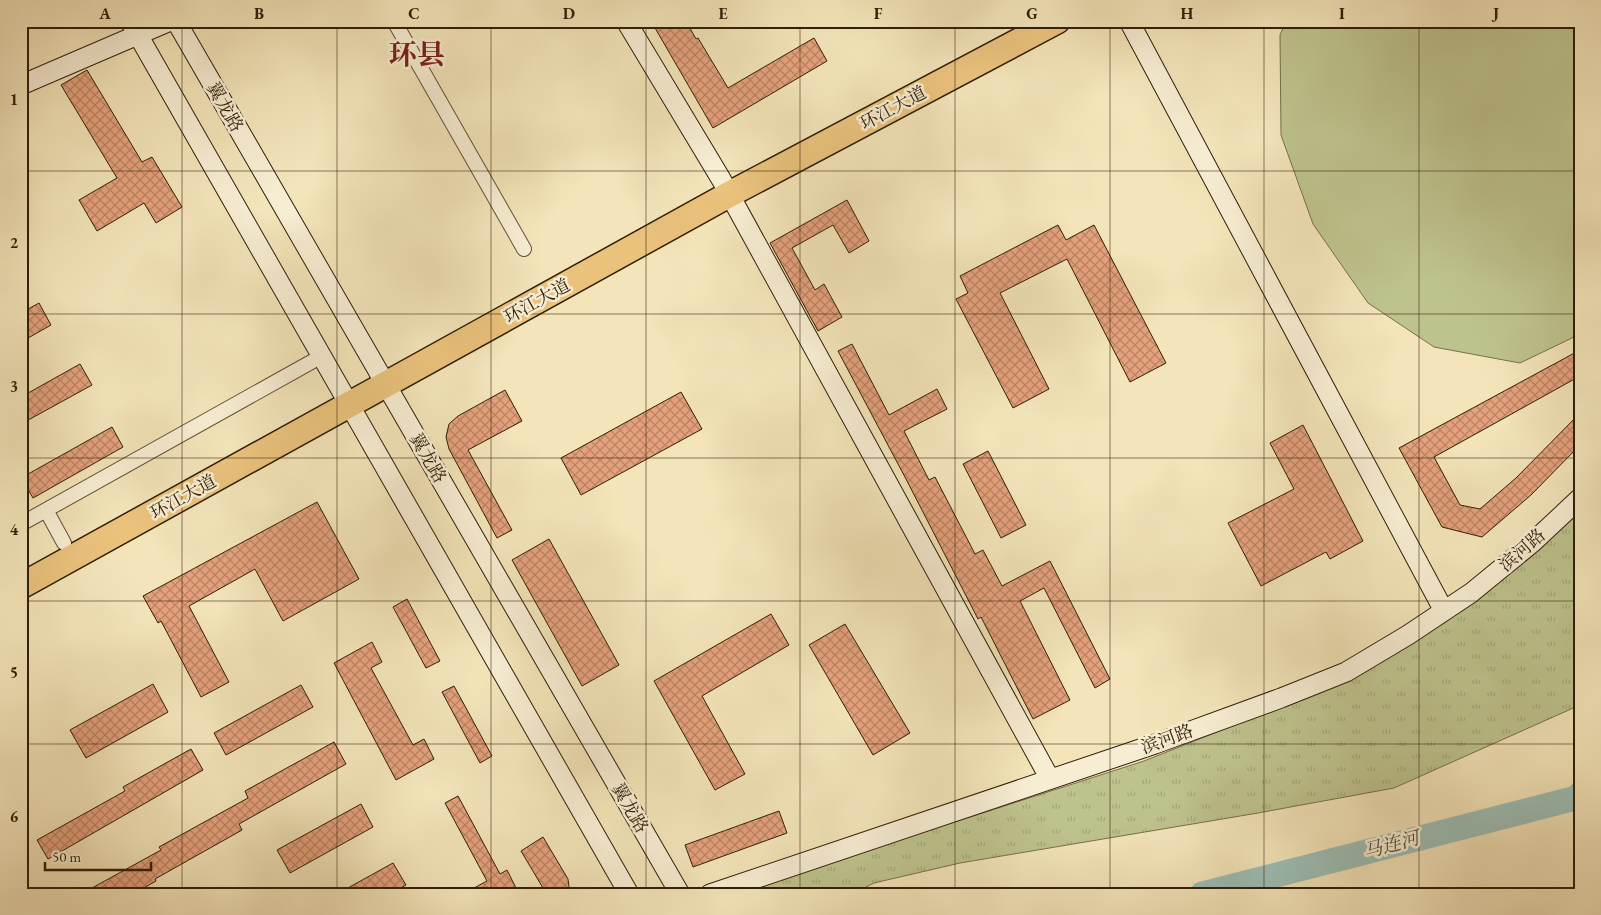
<svg xmlns="http://www.w3.org/2000/svg" width="1601" height="915" font-family="'EB Garamond','Noto Serif SC',serif">
  <style>
    .grass { fill: url(#grass-tufts); stroke: #76704a }
    .garden { fill: #bec38d; stroke: #76704a }
    .lines { fill: none; stroke-linecap: round; stroke-linejoin: round }
    .river { stroke: #9dbeb5; stroke-width: 25 }
    .building { fill: url(#building-cross-hatch); stroke: #2f1e07 }
    .street-casing { stroke: #605034; stroke-width: 16 }
    .secondary-casing { stroke: #2f1e07; stroke-width: 21 }
    .highway-casing { stroke: #2f1e07; stroke-width: 28 }
    .street { stroke: #f7edd2; stroke-width: 14 }
    .secondary { stroke: #f7edd2; stroke-width: 19 }
    .highway { stroke: #eac27c; stroke-width: 25 }
    .grid { fill: none; stroke: #2f1e07; stroke-width: 1; stroke-opacity: 0.55 }
    .labels { text-anchor: middle; stroke-width: 5; stroke-linejoin: round; paint-order: stroke }
    .street-label { font-size: 18px; fill: #2f1e07; stroke: #f7edd2 }
    .water-label { font-size: 19px; font-style: italic; fill: #504e3b; stroke: #f7edd2 }
    .town-label { font-size: 28px; font-weight: bold; fill: #7a1f14; stroke: #f7edd2 }
    .neatline { fill: none; stroke: #2f1e07; stroke-width: 2 }
    .grid-label { font-size: 16px; text-anchor: middle; font-weight: bold; fill: #2f1e07 }
  </style>
  <defs>
    <pattern id="grass-tufts" width="24" height="20" patternUnits="userSpaceOnUse" patternTransform="scale(1.25)"><rect width="24" height="20" fill="#bec38d"/><path d="M3 7l-1-3M5 7V3M7 7l1-3M15 17l-1-3M17 17v-4M19 17l1-3" fill="none" stroke="#a4a778"/></pattern>
    <pattern id="building-cross-hatch" width="8" height="8" patternUnits="userSpaceOnUse" patternTransform="scale(1.25)"><rect width="8" height="8" fill="#e5a17b"/><path d="M0 0l8 8M0 8l8-8" fill="none" stroke="#ba8363"/></pattern>
  </defs>
  <rect width="100%" height="100%" fill="#f3e4b9"/>
  <filter id="stains"><feTurbulence type="fractalNoise" baseFrequency=".004" numOctaves="4"/><feColorMatrix values="0 0 0 0 .2 0 0 0 0 .09 0 0 0 0 .02 0 0 0 .5 -.17"/></filter>
  <radialGradient id="worn" r=".72"><stop offset=".6" stop-color="#630" stop-opacity="0"/><stop offset="1" stop-color="#630" stop-opacity=".3"/></radialGradient>
  <path class="grass" d="M 1580,512 L 1580,705 L 1394,788 L 1258,813 L 960,863 L 874,883 L 852,894 L 731,894 L 1144,761 L 1333,686 L 1542,540 Z"/>
  <path class="garden" d="M 1286,21 L 1580,21 L 1580,329 L 1572,338 L 1520,363 L 1434,347 L 1368,303 L 1313,224 L 1281,135 L 1280,35 Z"/>
  <g class="lines">
    <path class="river" d="M 1202,894 L 1576,798 L 1580,794"/>
  </g>
  <path class="building" d="M 651,21 L 686,21 L 696,39 L 698,38 L 728,88 L 814,38 L 827,61 L 713,128 Z
    M 87,70 L 142,162 L 152,157 L 182,207 L 156,223 L 144,203 L 97,231 L 79,200 L 117,178 L 61,85 Z
    M 847,200 L 869,241 L 849,253 L 833,225 L 792,248 L 815,290 L 824,284 L 842,317 L 818,331 L 770,243 Z
    M 1058,225 L 1066,240 L 1094,225 L 1166,363 L 1130,382 L 1067,259 L 1000,293 L 1049,389 L 1013,408 L 956,299 L 968,293 L 960,276 Z
    M 39,303 L 51,325 L 21,342 L 21,313 Z
    M 852,344 L 889,415 L 937,389 L 947,409 L 904,431 L 929,480 L 935,477 L 975,554 L 983,550 L 1002,586 L 1050,561 L 1110,679 L 1095,688 L 1044,588 L 1020,601 L 1070,700 L 1033,719 L 981,617 L 978,619 L 906,479 L 838,351 Z
    M 1580,350 L 1580,376 L 1434,457 L 1460,505 L 1480,509 L 1516,478 L 1580,413 L 1580,445 L 1531,495 L 1482,537 L 1442,527 L 1399,448 Z
    M 80,364 L 92,385 L 21,424 L 21,397 Z
    M 505,390 L 522,421 L 468,450 L 512,530 L 497,538 L 449,449 L 446,437 L 449,424 L 458,416 Z
    M 681,392 L 702,429 L 581,495 L 561,458 Z
    M 1303,425 L 1363,541 L 1330,559 L 1326,552 L 1261,586 L 1228,523 L 1294,489 L 1270,443 Z
    M 112,427 L 123,447 L 33,498 L 21,478 Z
    M 988,451 L 1026,525 L 1001,538 L 963,464 Z
    M 317,502 L 359,579 L 283,621 L 255,569 L 189,606 L 229,682 L 201,697 L 161,621 L 158,623 L 143,596 Z
    M 549,539 L 619,665 L 582,686 L 512,560 Z
    M 407,599 L 440,661 L 426,668 L 393,607 Z
    M 771,614 L 789,645 L 702,696 L 745,774 L 715,790 L 654,681 Z
    M 845,624 L 910,733 L 873,755 L 809,645 Z
    M 372,642 L 382,662 L 371,668 L 413,745 L 424,739 L 434,759 L 396,780 L 334,663 Z
    M 153,684 L 168,712 L 86,758 L 70,730 Z
    M 301,685 L 313,707 L 226,755 L 214,733 Z
    M 454,686 L 492,756 L 480,763 L 442,692 Z
    M 334,742 L 346,764 L 239,824 L 242,830 L 155,879 L 156,881 L 133,894 L 81,894 L 161,850 L 159,847 L 248,798 L 245,791 Z
    M 191,749 L 203,770 L 48,859 L 37,840 L 125,791 L 123,787 Z
    M 458,796 L 500,874 L 507,870 L 519,894 L 463,894 L 487,881 L 445,803 Z
    M 361,804 L 373,827 L 290,873 L 277,850 Z
    M 779,811 L 787,833 L 693,867 L 685,845 Z
    M 543,837 L 568,879 L 570,894 L 541,894 L 543,888 L 521,851 Z
    M 393,863 L 406,885 L 390,894 L 337,894 Z"/>
  <g class="lines">
    <g class="street-casing">
      <path id="street" d="M 394,21 L 524,249
        M 46,510 L 64,543
        M 21,524 L 322,356
        M 21,889 L 24,894"/>
    </g>
    <g class="secondary-casing">
      <path id="secondary" d="M 130,21 L 629,894
        M 176,21 L 680,894
        M 626,21 L 721,179 L 1050,779
        M 1129,21 L 1444,611
        M 21,85 L 170,21
        M 710,894 L 1155,744 L 1281,698 L 1346,672 L 1408,635 L 1471,593 L 1532,543 L 1580,498"/>
    </g>
    <g class="highway-casing">
      <path id="highway" d="M 21,586 L 730,194 L 1057,21"/>
    </g>
    <use href="#street" class="street"/>
    <use href="#secondary" class="secondary"/>
    <use href="#highway" class="highway"/>
  </g>
  <path class="grid" d="M 182,21 L 182,894M 337,21 L 337,894M 491,21 L 491,894M 646,21 L 646,894M 800,21 L 800,894M 955,21 L 955,894M 1110,21 L 1110,894M 1264,21 L 1264,894M 1419,21 L 1419,894M 21,171 L 1580,171M 21,314 L 1580,314M 21,458 L 1580,458M 21,601 L 1580,601M 21,744 L 1580,744"/>
  <g class="labels">
    <g class="street-label">
      <text transform="translate(225 107) rotate(60)" y="6">翼龙路</text>
      <text transform="translate(893 108) rotate(-28)" y="6">环江大道</text>
      <text transform="translate(537 301) rotate(-29)" y="6">环江大道</text>
      <text transform="translate(428 458) rotate(60)" y="6">翼龙路</text>
      <text transform="translate(183 497) rotate(-29)" y="6">环江大道</text>
      <text transform="translate(1522 550) rotate(-41)" y="6">滨河路</text>
      <text transform="translate(1167 739) rotate(-20)" y="6">滨河路</text>
      <text transform="translate(630 808) rotate(60)" y="6">翼龙路</text>
    </g>
    <g class="water-label">
      <text transform="translate(1391 844) rotate(-15)" y="7">马连河</text>
    </g>
    <g class="town-label">
      <text x="417" y="64">环县</text>
    </g>
  </g>
  <rect width="1601" height="915" fill="none" stroke="#f3e4b9" stroke-width="55"/>
  <path d="M45 862v8h106v-8" fill="none" stroke="#2f1e07" stroke-width="2.5"/>
  <text x="52" y="862" font-size="15" fill="#2f1e07" stroke="#f7edd2" stroke-width="4" paint-order="stroke">50 m</text>
  <rect x="28" y="28" width="1546" height="860" class="neatline"/>
  <g class="grid-label">
    <text x="105" y="19">A</text>
    <text x="259" y="19">B</text>
    <text x="414" y="19">C</text>
    <text x="569" y="19">D</text>
    <text x="723" y="19">E</text>
    <text x="878" y="19">F</text>
    <text x="1032" y="19">G</text>
    <text x="1187" y="19">H</text>
    <text x="1342" y="19">I</text>
    <text x="1496" y="19">J</text>
    <text x="14" y="105">1</text>
    <text x="14" y="248">2</text>
    <text x="14" y="392">3</text>
    <text x="14" y="535">4</text>
    <text x="14" y="678">5</text>
    <text x="14" y="822">6</text>
  </g>
  <rect width="100%" height="100%" filter="url(#stains)"/>
  <rect width="100%" height="100%" fill="url(#worn)"/>
</svg>
